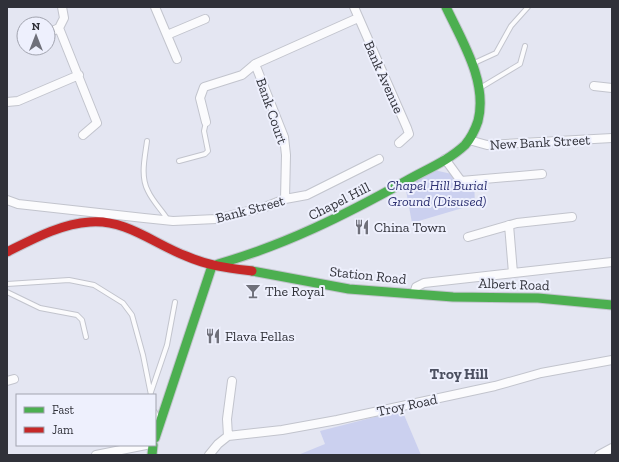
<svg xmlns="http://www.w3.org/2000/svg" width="619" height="462" font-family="'Zilla Slab',serif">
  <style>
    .green { fill: #cbd0ef }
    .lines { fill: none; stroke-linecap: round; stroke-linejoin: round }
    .lane-casing { stroke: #c2c4cd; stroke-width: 6 }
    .street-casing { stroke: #c2c4cd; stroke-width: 10 }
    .fast-casing { stroke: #c2c4cd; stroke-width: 11 }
    .jam-casing { stroke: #c2c4cd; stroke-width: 11 }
    .lane { stroke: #fbfbfd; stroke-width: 4 }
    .street { stroke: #fbfbfd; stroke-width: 8 }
    .fast { stroke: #4caf50; stroke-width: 9 }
    .jam { stroke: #c62828; stroke-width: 9 }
    .labels { text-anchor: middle; stroke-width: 4; stroke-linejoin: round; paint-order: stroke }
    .street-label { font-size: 14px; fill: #303139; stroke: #eef0fd }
    .park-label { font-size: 14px; font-style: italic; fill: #2e3272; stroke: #eef0fd }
    .poi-label { font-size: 14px; fill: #303139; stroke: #eef0fd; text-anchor: start }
    .neighbourhood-label { font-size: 15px; font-weight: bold; fill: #4c5061; stroke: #eef0fd }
  </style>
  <rect width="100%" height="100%" fill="#e4e6f2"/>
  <path class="green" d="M 434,170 L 474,179 L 475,206 L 466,207 L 412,223 L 405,185 Z
    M 402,410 L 421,455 L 298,455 L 325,444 L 320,431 Z"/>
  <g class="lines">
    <g class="lane-casing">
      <path id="lane" d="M 472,64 L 496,53 L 511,26 L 528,7
        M 480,88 L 520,64 L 525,46
        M 147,141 C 145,157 140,176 148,191 C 153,202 162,210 168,220
        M 179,161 L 205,154 L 208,151 L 204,131 L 206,122
        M 7,284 L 69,280 L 94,285 L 123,303 L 132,315 L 143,355 L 151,395
        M 7,292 L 40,308 L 77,315 L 82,320 L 86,337
        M 151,392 L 167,345 L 175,302
        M 155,412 L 158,420"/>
    </g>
    <g class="street-casing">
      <path id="street" d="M 62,7 L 64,18 L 59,28 L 97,123 L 83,135
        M 155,7 L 177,59
        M 354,7 L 407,128 L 409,134 L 399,143
        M 48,33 L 59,28
        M 167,35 L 205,19
        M 594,86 L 612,88
        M 7,102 L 18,101 L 79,75
        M 206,122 L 200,98 L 204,87 L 242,75 L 255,64
        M 469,140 L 487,145 L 612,138
        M 445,159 L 461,181 L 542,174
        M 285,199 L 286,155 L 284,137 L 255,64 L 358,18
        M 7,200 L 18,204 L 144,218 L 173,221 L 216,219 L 265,207 L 285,199 L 307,195 L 379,159
        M 509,225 L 513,273
        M 468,237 L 517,223 L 572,217
        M 414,294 L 416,287 L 424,283 L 612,262
        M 7,381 L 14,379
        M 228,436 L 227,419 L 232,381
        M 96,455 L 146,445
        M 209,455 L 218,444 L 228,436 L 282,430 L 337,420 L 495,386 L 541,373 L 612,360
        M 599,455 L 612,448"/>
    </g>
    <g class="fast-casing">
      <path id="fast" d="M 218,264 C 285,245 345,215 406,181 C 425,170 448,161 465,145 C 471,138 475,130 478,121 C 488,82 462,41 446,7
        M 252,271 L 349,289 L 453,297 L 538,298 L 612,305
        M 155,438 L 212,266
        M 152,455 L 153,445"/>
    </g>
    <g class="jam-casing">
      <path id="jam" d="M 7,252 C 33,239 60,224 90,222 C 126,219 154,244 186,256 C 209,266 228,268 252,271"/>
    </g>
    <use href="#lane" class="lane"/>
    <use href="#street" class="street"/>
    <use href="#fast" class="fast"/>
    <use href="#jam" class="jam"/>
  </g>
  <defs>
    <g id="restaurant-bare" transform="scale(1.2)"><path d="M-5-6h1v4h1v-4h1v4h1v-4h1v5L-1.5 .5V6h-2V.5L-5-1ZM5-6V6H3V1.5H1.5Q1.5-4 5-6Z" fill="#6f707a" stroke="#eef0fd" stroke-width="2.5" paint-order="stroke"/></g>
    <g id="bar-bare" transform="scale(1.2)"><path d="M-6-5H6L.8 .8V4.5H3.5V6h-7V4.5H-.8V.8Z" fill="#6f707a" stroke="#eef0fd" stroke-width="2.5" paint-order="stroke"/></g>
  </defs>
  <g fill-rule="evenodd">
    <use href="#restaurant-bare" x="362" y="227"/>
    <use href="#bar-bare" x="253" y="291"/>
    <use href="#restaurant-bare" x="213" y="336"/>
  </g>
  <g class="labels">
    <g class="street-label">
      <text transform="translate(384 77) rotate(66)" y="5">Bank Avenue</text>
      <text transform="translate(272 111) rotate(71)" y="5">Bank Court</text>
      <text transform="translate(540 142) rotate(-3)" y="5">New Bank Street</text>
      <text transform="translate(339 201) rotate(-27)" y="5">Chapel Hill</text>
      <text transform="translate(250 209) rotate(-15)" y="5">Bank Street</text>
      <text transform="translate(368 275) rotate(6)" y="5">Station Road</text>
      <text transform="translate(514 284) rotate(2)" y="5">Albert Road</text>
      <text transform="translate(407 405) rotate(-12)" y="5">Troy Road</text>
    </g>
    <g class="park-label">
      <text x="437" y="190">Chapel Hill Burial<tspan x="437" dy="16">Ground (Disused)</tspan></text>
    </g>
    <g class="poi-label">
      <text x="374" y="232">China Town</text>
      <text x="265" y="296">The Royal</text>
      <text x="225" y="341">Flava Fellas</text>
    </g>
    <g class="neighbourhood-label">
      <text x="459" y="379">Troy Hill</text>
    </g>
  </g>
  <rect width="619" height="462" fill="none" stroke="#303139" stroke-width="16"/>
  <rect x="16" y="394" width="140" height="52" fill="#eef0fd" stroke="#a2a4af"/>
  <rect x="24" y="407" width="20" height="6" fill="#4caf50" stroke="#a2a4af"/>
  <text x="52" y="414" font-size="12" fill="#303139">Fast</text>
  <rect x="24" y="427" width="20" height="6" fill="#c62828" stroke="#a2a4af"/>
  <text x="52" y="434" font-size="12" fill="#303139">Jam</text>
  <g transform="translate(36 36)"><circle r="19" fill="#eef0fd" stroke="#a2a4af"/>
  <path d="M0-3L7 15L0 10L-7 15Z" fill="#6f707a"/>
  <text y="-6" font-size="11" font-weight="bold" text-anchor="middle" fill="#303139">N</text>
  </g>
</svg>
